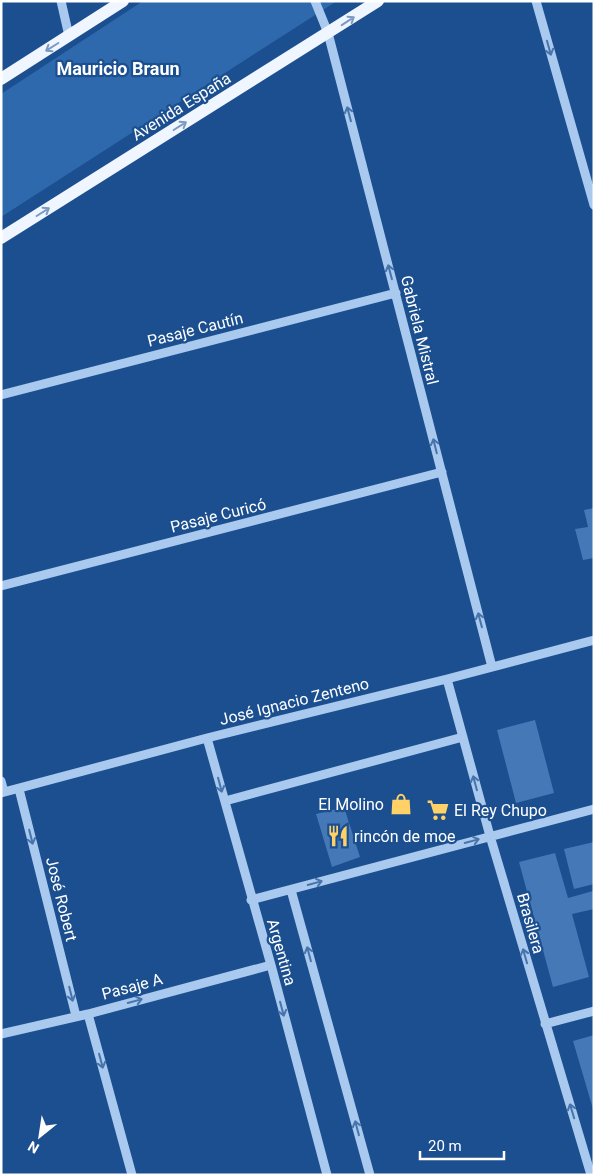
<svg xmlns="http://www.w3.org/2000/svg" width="595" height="1176" font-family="Roboto,sans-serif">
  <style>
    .green { fill: #2e69ad }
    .building { fill: #4478b7 }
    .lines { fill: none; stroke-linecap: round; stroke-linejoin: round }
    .minor { stroke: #a9c9ee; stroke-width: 9 }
    .major { stroke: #f0f6ff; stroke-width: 12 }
    .oneway { stroke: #7b9ac1 }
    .oneway2 { stroke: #4674ac }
    .labels { text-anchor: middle; stroke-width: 4.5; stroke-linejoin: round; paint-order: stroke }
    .street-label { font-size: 16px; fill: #fff; stroke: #1b4f8f }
    .poi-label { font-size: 16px; fill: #fff; stroke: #1b4f8f; text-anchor: start }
    .neighbourhood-label { font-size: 18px; font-weight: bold; fill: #fff; stroke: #1b4f8f }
  </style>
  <rect width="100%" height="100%" fill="#1b4f8f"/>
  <path class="green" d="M 143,1 L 337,1 L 1,217 L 1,94 Z"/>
  <path class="building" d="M 594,508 L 594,558 L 583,560 L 575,529 L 588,527 L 584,510 Z
    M 535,720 L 554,793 L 516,803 L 497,730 Z
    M 344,807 L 360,857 L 332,867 L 316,814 Z
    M 594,842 L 594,884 L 574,889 L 564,849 Z
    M 555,853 L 568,898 L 593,891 L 594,909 L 572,914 L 589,977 L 553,987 L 519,862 Z
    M 594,1035 L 594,1108 L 593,1109 L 573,1041 Z"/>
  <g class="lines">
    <path class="minor" d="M 61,1 L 69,36
      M 315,1 L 328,33 L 492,667
      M 536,1 L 594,205
      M 1,395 L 396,293
      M 1,586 L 442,472
      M 447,679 L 490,836 L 591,1175
      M 207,738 L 271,965 L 327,1175
      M 1,781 L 4,792
      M 19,789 L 76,1016
      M 1,793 L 207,738 L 447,679 L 594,640
      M 225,801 L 463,737
      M 291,890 L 370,1175
      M 251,900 L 594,809
      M 88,1014 L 132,1175
      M 545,1024 L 594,1011
      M 1,1034 L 88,1014 L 271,965"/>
    <path class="major" d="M 1,79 L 123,1
      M 1,238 L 378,1"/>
  </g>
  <defs><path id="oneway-shaft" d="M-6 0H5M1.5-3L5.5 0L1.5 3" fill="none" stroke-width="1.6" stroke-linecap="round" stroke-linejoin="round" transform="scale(1.25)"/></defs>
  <g class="oneway">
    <use href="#oneway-shaft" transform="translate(348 21) rotate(-33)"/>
    <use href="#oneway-shaft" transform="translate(52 47) rotate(148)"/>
    <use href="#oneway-shaft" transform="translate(180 126) rotate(-32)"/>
    <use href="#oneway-shaft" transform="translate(43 212) rotate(-32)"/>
  </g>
  <g class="oneway2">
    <use href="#oneway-shaft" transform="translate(549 48) rotate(74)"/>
    <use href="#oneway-shaft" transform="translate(349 114) rotate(-105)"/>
    <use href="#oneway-shaft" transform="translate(390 272) rotate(-105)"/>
    <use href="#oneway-shaft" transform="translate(435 446) rotate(-104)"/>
    <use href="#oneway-shaft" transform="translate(480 620) rotate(-105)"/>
    <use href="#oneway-shaft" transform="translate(475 783) rotate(-105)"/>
    <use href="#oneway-shaft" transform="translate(220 785) rotate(75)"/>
    <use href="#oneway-shaft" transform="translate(31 837) rotate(76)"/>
    <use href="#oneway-shaft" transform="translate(472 841) rotate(-15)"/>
    <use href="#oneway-shaft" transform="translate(315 883) rotate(-15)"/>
    <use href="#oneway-shaft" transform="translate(309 954) rotate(-105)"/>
    <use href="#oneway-shaft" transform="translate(525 956) rotate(-106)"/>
    <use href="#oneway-shaft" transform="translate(71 994) rotate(76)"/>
    <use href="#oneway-shaft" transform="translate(135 1001) rotate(-15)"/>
    <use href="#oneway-shaft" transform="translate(282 1009) rotate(75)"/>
    <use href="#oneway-shaft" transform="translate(101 1061) rotate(75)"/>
    <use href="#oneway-shaft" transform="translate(572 1111) rotate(-107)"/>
    <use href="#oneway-shaft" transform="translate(357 1128) rotate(-105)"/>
  </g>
  <defs>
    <g id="shop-bare" transform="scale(1.725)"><path d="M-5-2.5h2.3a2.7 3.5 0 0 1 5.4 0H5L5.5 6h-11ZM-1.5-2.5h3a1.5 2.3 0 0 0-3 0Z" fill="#ffd166" stroke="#1b4f8f" stroke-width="2.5" paint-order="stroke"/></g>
    <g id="supermarket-bare" transform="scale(1.725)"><path d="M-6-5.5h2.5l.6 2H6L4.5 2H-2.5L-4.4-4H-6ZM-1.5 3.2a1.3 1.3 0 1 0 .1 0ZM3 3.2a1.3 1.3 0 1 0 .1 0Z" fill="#ffd166" stroke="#1b4f8f" stroke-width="2.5" paint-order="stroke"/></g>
    <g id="restaurant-bare" transform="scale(1.725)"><path d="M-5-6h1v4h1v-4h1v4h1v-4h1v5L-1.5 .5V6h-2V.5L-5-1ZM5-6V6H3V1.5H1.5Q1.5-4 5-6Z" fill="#ffd166" stroke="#1b4f8f" stroke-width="2.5" paint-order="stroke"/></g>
  </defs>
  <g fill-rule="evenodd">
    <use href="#shop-bare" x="401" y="804"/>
    <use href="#supermarket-bare" x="438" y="810"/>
    <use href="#restaurant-bare" x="338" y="836"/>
  </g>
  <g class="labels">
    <g class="street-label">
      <text transform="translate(181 106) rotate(-32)" y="6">Avenida España</text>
      <text transform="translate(195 329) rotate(-14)" y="6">Pasaje Cautín</text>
      <text transform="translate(420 330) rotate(76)" y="6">Gabriela Mistral</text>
      <text transform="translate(218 515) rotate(-14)" y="6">Pasaje Curicó</text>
      <text transform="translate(294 701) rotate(-14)" y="6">José Ignacio Zenteno</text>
      <text transform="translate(62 899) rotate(76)" y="6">José Robert</text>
      <text transform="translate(531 923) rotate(74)" y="6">Brasilera</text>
      <text transform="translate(282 952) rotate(74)" y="6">Argentina</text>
      <text transform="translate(132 986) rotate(-15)" y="6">Pasaje A</text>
    </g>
    <g class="poi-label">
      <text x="384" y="810" text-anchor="end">El Molino</text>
      <text x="454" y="816">El Rey Chupo</text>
      <text x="354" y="842">rincón de moe</text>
    </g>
    <g class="neighbourhood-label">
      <text x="118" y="75">Mauricio Braun</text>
    </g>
  </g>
  <rect width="595" height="1176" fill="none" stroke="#ffffff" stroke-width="5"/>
  <g transform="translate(40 1136) rotate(210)" stroke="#1b4f8f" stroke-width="4" paint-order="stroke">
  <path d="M0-4L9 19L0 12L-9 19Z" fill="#ffffff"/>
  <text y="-8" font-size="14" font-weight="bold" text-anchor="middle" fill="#ffffff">N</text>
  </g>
  <path d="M420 1151v8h84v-8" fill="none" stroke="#ffffff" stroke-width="2.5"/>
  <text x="428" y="1151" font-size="15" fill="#ffffff" stroke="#1b4f8f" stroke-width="4" paint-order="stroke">20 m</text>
</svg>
